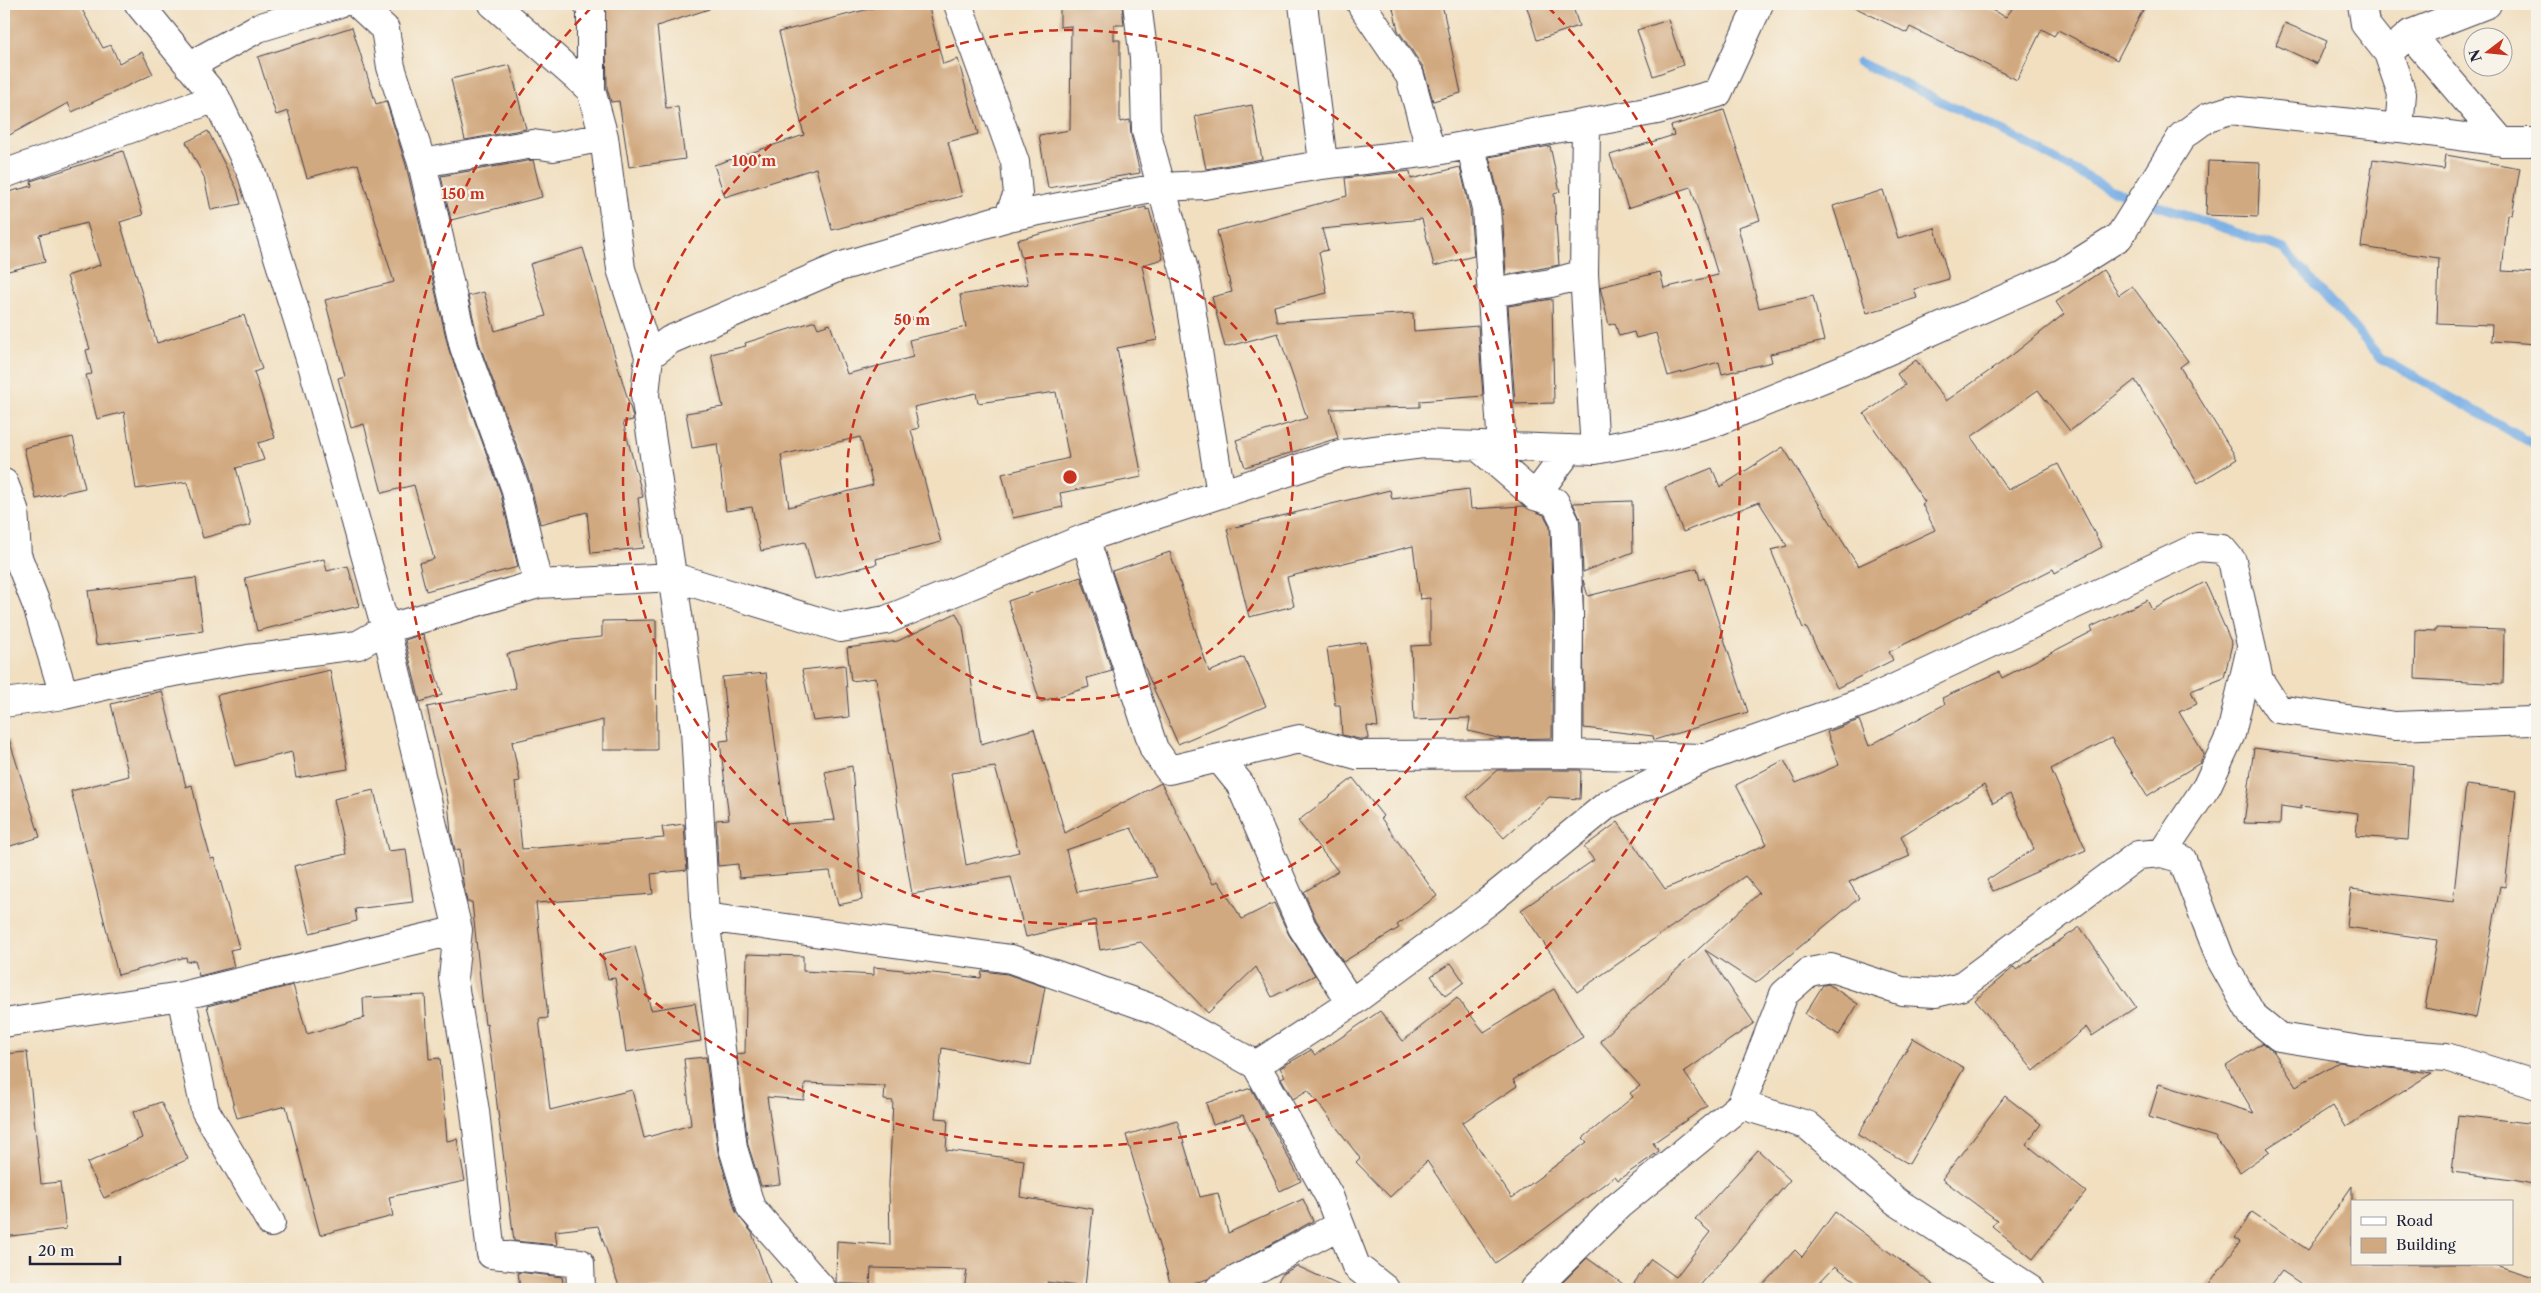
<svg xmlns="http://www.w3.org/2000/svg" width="2541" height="1293" font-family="'Libre Caslon Text',serif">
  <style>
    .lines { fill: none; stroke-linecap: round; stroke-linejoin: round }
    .stream { stroke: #76ade5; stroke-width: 9 }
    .building { fill: #d1a980; fill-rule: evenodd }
    .minor-casing { stroke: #413e4f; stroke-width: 30 }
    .minor { stroke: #fff; stroke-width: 28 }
    .ring { fill: none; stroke: #c8321e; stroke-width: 2.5; stroke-dasharray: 9 6 }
    .centre { fill: #c8321e; stroke: #f7f3e8; stroke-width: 2.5 }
    .ring-label { font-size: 15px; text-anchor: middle; font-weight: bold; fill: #c8321e; stroke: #f7f3e8; stroke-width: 4.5; stroke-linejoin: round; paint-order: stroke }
  </style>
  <rect width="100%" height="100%" fill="#f7f3e8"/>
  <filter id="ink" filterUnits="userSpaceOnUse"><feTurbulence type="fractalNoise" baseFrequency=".02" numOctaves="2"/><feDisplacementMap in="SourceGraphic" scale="10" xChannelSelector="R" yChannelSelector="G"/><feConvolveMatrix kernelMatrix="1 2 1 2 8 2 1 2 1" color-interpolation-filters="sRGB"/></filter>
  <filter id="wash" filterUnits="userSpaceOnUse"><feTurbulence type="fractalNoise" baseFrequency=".0096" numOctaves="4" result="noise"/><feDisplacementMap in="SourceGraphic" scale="20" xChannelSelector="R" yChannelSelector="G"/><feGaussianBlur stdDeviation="1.12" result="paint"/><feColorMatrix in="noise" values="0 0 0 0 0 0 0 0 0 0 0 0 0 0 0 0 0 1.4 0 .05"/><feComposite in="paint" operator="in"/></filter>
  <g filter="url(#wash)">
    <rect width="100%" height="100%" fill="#f1dfc0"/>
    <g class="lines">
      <path class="stream" d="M 1859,62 L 2011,135 L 2109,189 L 2284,249 L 2381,358 L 2537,446"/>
    </g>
    <g id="blocks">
      <path class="building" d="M 4,4 L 79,4 L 103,48 L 111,45 L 119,63 L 142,52 L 153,74 L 72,112 L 68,103 L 4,138 Z
        M 605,4 L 708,4 L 709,9 L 657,26 L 666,108 L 678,107 L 685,159 L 629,167 L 619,101 L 611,102 L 607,88 Z
        M 872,4 L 928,4 L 943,64 L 958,59 L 978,134 L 948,142 L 962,196 L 832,230 L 816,168 L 725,197 L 714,165 L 804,135 L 779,32 L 873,8 Z
        M 1060,4 L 1122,4 L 1124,25 L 1114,25 L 1114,40 L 1120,40 L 1120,122 L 1130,120 L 1131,135 L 1140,173 L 1048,188 L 1039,135 L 1070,130 L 1071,26 L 1060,27 Z
        M 1392,4 L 1442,4 L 1461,93 L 1433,101 L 1423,67 L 1398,30 Z
        M 1526,4 L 1572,4 L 1579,26 L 1537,40 Z
        M 1848,4 L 1979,4 L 2006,17 L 2012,9 L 2004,4 L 2146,4 L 2117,60 L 2058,30 L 2054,36 L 2042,29 L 2017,80 L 1910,27 L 1907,33 Z
        M 1668,20 L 1683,65 L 1653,76 L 1637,30 Z
        M 2285,23 L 2327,41 L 2317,64 L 2276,45 Z
        M 352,27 L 376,104 L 386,101 L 406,165 L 449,350 L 500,491 L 518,567 L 426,591 L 419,563 L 434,559 L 414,485 L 382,493 L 364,424 L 351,428 L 338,378 L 345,376 L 325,300 L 394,282 L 358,164 L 307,178 L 288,111 L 276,115 L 258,57 Z
        M 510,65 L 526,129 L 465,140 L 451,79 Z
        M 1252,105 L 1262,159 L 1206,169 L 1195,116 Z
        M 1724,110 L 1760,220 L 1738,227 L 1759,308 L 1813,296 L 1824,341 L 1770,354 L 1772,362 L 1722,374 L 1719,362 L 1668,376 L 1656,333 L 1636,338 L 1634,332 L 1619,336 L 1615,323 L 1609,325 L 1600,287 L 1660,272 L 1664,288 L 1718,275 L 1691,187 L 1628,208 L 1610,155 L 1674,135 L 1671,126 Z
        M 208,131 L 237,189 L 241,204 L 211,210 L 204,177 L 186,142 Z
        M 1550,146 L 1560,192 L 1554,194 L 1559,265 L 1506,275 L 1502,207 L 1489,157 Z
        M 123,151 L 143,215 L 120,222 L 157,343 L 244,315 L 262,369 L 254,372 L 275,438 L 258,443 L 264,460 L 236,468 L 251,525 L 203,538 L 187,482 L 136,489 L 124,412 L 97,419 L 86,375 L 92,374 L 86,350 L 90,349 L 67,276 L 100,265 L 87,223 L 39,235 L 45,262 L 4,272 L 4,193 L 32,186 L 31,181 Z
        M 2446,155 L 2520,168 L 2512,215 L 2508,214 L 2502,271 L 2537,273 L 2537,344 L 2491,341 L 2492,325 L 2437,323 L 2439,258 L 2361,247 L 2373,159 L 2444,169 Z
        M 533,160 L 542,197 L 451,220 L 441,176 Z
        M 2208,161 L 2260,163 L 2258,217 L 2206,215 Z
        M 1460,167 L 1470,210 L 1474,256 L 1434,266 L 1422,219 L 1322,229 L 1328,250 L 1319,252 L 1327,293 L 1274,306 L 1277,322 L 1413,313 L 1414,331 L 1478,326 L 1483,396 L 1420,401 L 1420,407 L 1330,409 L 1338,438 L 1245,467 L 1236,440 L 1307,418 L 1278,333 L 1225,347 L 1212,297 L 1232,292 L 1217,231 L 1347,196 L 1345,178 L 1410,171 L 1411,179 Z
        M 1883,190 L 1898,238 L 1935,228 L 1949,279 L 1914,289 L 1917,298 L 1867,313 L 1833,206 Z
        M 1146,207 L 1146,210 L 1149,209 L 1163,259 L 1142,265 L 1157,340 L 1117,348 L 1142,477 L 1060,493 L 1063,507 L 1013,518 L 1002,474 L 1069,458 L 1056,392 L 978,403 L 976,393 L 914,407 L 919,428 L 911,430 L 941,542 L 876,559 L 877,564 L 815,579 L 805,542 L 761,551 L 752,507 L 726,511 L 717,444 L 692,448 L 686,413 L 723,407 L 711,354 L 746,346 L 745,343 L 815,321 L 818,328 L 830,324 L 847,374 L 913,357 L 909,340 L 966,327 L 960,295 L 1028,284 L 1017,240 ZM 860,437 L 873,485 L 789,507 L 781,455 Z
        M 583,248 L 633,417 L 633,420 L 623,422 L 643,497 L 638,498 L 644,548 L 591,553 L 587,512 L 540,524 L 530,482 L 479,343 L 468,296 L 484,292 L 495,331 L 546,316 L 530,264 Z
        M 2103,270 L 2119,295 L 2132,286 L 2188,361 L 2180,367 L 2237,459 L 2198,483 L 2135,380 L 2070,431 L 2038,390 L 1971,437 L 2008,490 L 2058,464 L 2102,547 L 2055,573 L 2053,569 L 1889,652 L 1893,660 L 1837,688 L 1806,627 L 1803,628 L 1771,550 L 1787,546 L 1759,502 L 1683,532 L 1665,487 L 1712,468 L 1720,487 L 1783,447 L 1858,566 L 1935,530 L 1922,504 L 1925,502 L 1864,414 L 1905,385 L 1897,374 L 1916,360 L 1946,401 L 2011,356 L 2064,314 L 2056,302 Z
        M 1552,299 L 1554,403 L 1515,404 L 1508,306 Z
        M 73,437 L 85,488 L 36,499 L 24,448 Z
        M 1469,489 L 1471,509 L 1523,506 L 1544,515 L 1550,526 L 1553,614 L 1552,738 L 1502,739 L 1468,731 L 1470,718 L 1414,720 L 1411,646 L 1430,645 L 1430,598 L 1420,599 L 1413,546 L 1287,577 L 1294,606 L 1249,617 L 1227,529 L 1390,490 L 1392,499 Z
        M 1632,501 L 1633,552 L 1583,572 L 1581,521 L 1573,503 Z
        M 1170,552 L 1209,672 L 1244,657 L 1266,706 L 1178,744 L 1142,662 L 1112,571 Z
        M 324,559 L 327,571 L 348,566 L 359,606 L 257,631 L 245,578 Z
        M 1697,568 L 1700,580 L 1704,578 L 1748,712 L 1654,740 L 1653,736 L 1584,728 L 1583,580 L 1588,596 Z
        M 1081,577 L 1112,671 L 1087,678 L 1089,687 L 1040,702 L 1008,601 Z
        M 196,578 L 203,631 L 96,645 L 88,591 Z
        M 2205,582 L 2232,644 L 2224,678 L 2191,691 L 2197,704 L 2179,712 L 2204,754 L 2200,763 L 2147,796 L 2111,738 L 2051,769 L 2086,850 L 1993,891 L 1987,880 L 2034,849 L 2010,794 L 1993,803 L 1984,785 L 1901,836 L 1910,856 L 1849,882 L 1859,898 L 1756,983 L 1705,950 L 1754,1023 L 1684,1072 L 1707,1106 L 1653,1143 L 1659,1151 L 1650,1158 L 1618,1180 L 1615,1176 L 1538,1234 L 1495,1263 L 1427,1161 L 1390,1197 L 1356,1162 L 1360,1158 L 1308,1090 L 1293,1099 L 1281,1078 L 1285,1076 L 1280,1068 L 1311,1050 L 1315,1055 L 1380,1011 L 1403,1041 L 1457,998 L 1484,1032 L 1554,989 L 1583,1037 L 1513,1080 L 1517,1086 L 1462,1123 L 1512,1198 L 1587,1142 L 1583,1138 L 1633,1097 L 1630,1093 L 1640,1086 L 1600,1041 L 1759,893 L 1745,876 L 1577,992 L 1521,910 L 1594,860 L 1584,847 L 1618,822 L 1665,889 L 1767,844 L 1736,785 L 1784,760 L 1796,783 L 1839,765 L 1827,732 L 1859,720 L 1869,746 L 1945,704 L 1942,698 L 1999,672 L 2002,678 L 2093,631 L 2091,627 L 2147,600 L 2152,610 Z
        M 956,613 L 963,627 L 981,744 L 1034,729 L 1065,833 L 1161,783 L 1213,884 L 1218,881 L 1242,919 L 1274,903 L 1289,935 L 1315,975 L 1272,997 L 1256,967 L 1208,1013 L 1141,942 L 1100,950 L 1095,920 L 1026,937 L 1011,877 L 912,894 L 876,678 L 851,681 L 847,648 L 898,641 ZM 995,767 L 1019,852 L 966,865 L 951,773 ZM 1131,828 L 1157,877 L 1077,892 L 1066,850 Z
        M 656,620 L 657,750 L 603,750 L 603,720 L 512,742 L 520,781 L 515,782 L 522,849 L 664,838 L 662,827 L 684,824 L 687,870 L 651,874 L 653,894 L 536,903 L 548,1018 L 539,1019 L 550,1110 L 632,1090 L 644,1138 L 691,1125 L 684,1059 L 706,1057 L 718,1152 L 736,1212 L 752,1233 L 770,1284 L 753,1289 L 620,1289 L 598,1226 L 555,1231 L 557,1245 L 514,1241 L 487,1024 L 485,1025 L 472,902 L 467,902 L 463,882 L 460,849 L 455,850 L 451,833 L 448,802 L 427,707 L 516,688 L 507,654 L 562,641 L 602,637 L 602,621 Z
        M 2436,628 L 2504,630 L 2503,684 L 2415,679 L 2416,630 L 2436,631 Z
        M 423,634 L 442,695 L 420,702 L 405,640 Z
        M 1366,642 L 1378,727 L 1367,726 L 1368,739 L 1359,739 L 1342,735 L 1340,705 L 1335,705 L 1327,648 Z
        M 845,665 L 849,717 L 813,721 L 802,670 Z
        M 330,670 L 348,769 L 296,778 L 292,752 L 235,766 L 217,695 Z
        M 766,673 L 786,824 L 835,820 L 825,772 L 852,766 L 862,900 L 838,905 L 830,871 L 739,878 L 738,864 L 718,866 L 716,820 L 729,819 L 720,741 L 729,740 L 722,677 Z
        M 162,691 L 186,787 L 192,785 L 201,824 L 211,859 L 214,858 L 239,948 L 230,950 L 234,967 L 199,976 L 195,960 L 187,962 L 186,957 L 118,975 L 71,791 L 129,776 L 111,704 Z
        M 4,739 L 9,739 L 40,837 L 4,848 Z
        M 2254,748 L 2360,762 L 2413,765 L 2408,840 L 2356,836 L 2358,813 L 2301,806 L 2301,809 L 2281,806 L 2280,824 L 2244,823 Z
        M 1497,770 L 1581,770 L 1580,799 L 1549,797 L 1504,838 L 1467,797 Z
        M 1353,778 L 1383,816 L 1381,818 L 1437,896 L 1397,925 L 1399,928 L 1343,962 L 1316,920 L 1304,892 L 1338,871 L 1298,821 Z
        M 2466,785 L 2516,791 L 2505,887 L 2500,886 L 2476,1018 L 2425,1008 L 2437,940 L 2347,927 L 2351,889 L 2453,902 Z
        M 374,790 L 388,851 L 406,849 L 413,902 L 355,909 L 357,921 L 310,933 L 294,866 L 346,854 L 334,799 Z
        M 2080,927 L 2136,1007 L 2092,1036 L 2086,1027 L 2034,1071 L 1975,1000 L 2014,967 L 2016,970 Z
        M 635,946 L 651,1010 L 695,1003 L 701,1041 L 626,1052 L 615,978 L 608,979 L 602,954 Z
        M 747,954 L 803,956 L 803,971 L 874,975 L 874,967 L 981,978 L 982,971 L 1007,974 L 1045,987 L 1031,1065 L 942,1048 L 935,1118 L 948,1119 L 946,1150 L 1024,1160 L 1020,1197 L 1093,1209 L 1085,1287 L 1047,1282 L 1049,1289 L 964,1289 L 967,1270 L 871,1268 L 870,1285 L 836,1283 L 837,1241 L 890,1245 L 889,1184 L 893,1101 L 884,1100 L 885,1086 L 805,1083 L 804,1100 L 767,1097 L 780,1184 L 761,1186 L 748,1145 L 737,1054 L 745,1053 Z
        M 1451,963 L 1464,982 L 1445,996 L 1431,976 Z
        M 1828,984 L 1858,1004 L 1839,1035 L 1805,1014 L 1823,985 Z
        M 293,985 L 307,1034 L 364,1018 L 363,998 L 425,995 L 429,1059 L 440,1058 L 447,1141 L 457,1139 L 465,1181 L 389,1197 L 393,1216 L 320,1235 L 286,1106 L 237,1118 L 207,1006 Z
        M 1913,1038 L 1964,1068 L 1909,1164 L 1858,1135 Z
        M 2262,1043 L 2274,1052 L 2296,1086 L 2339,1062 L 2432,1073 L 2346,1127 L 2333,1106 L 2267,1148 L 2270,1151 L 2240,1172 L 2215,1137 L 2149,1117 L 2159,1084 L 2254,1113 L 2226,1066 Z
        M 27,1052 L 41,1184 L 60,1182 L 66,1229 L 4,1237 L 4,1054 Z
        M 1251,1088 L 1301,1181 L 1280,1191 L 1243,1115 L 1213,1125 L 1206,1103 Z
        M 2005,1096 L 2041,1124 L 2026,1144 L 2086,1192 L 2033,1259 L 1992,1226 L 1997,1220 L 1942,1179 Z
        M 161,1102 L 188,1159 L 104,1198 L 87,1163 L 142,1138 L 133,1112 Z
        M 2458,1115 L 2537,1124 L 2537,1185 L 2513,1180 L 2452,1172 Z
        M 1177,1120 L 1200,1197 L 1218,1193 L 1228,1233 L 1303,1199 L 1313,1221 L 1208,1279 L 1172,1289 L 1126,1135 Z
        M 1758,1150 L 1790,1180 L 1697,1289 L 1556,1289 L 1587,1258 L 1630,1289 L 1651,1259 L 1676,1277 L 1710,1232 L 1695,1219 Z
        M 2352,1186 L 2352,1264 L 2492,1264 L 2537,1278 L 2537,1289 L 2309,1289 L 2282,1271 L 2268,1289 L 2206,1289 L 2240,1242 L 2235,1238 L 2252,1212 L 2308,1250 Z
        M 1835,1212 L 1939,1289 L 1866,1289 L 1835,1266 L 1813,1289 L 1759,1289 L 1795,1250 L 1802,1257 Z
        M 1297,1266 L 1347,1289 L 1274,1289 L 1282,1274 Z
        M 518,1272 L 562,1277 L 564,1289 L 520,1289 Z"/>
    </g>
  </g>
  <g filter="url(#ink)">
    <use href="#blocks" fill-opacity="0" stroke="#413e4f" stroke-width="1"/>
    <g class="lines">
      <g class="minor-casing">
        <path id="minor" d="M 139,4 L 216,98 L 252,174 L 313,368 L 386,629 L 458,930 L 453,978 L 475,1111 L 491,1254 L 580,1263 L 581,1289
          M 358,4 L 385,29 L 391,67 L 422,163 L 464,347 L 515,487 L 538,584
          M 493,4 L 591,90
          M 588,4 L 591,11 L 591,90 L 604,137 L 621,269 L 649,356 L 645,395 L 695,729 L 705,917 L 733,1148 L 751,1208 L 822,1289
          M 958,4 L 1015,162 L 1018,194 L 1008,217
          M 1137,4 L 1144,58 L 1146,131 L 1186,277 L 1221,494
          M 1303,4 L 1322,154 L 1321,165
          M 1361,4 L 1410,76 L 1431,152
          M 2362,4 L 2365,24 L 2388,53 L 2410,34 L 2502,142
          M 2410,34 L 2487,4
          M 2388,53 L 2402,94 L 2399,128
          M 189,66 L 258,28 L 337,4
          M 1586,124 L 1584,274 L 1595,450
          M 1470,144 L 1486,208 L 1502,447
          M 422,163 L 533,144 L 553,147 L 604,137
          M 4,174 L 216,98
          M 1491,293 L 1551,283 L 1584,274
          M 649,356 L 670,340 L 839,267 L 1008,217 L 1162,187 L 1204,185 L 1321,165 L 1431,152 L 1657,110 L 1718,93 L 1759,4
          M 1477,446 L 1535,496 L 1555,502 L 1565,522 L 1569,614 L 1568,754
          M 4,483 L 14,509 L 17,555 L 37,606 L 64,695
          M 1535,496 L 1570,449
          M 1085,538 L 1154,749 L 1169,770 L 1219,758 L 1240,784 L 1302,927 L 1351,1003
          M 4,703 L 64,695 L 130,680 L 248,659 L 358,645 L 386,629 L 538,584 L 674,577 L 841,628 L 886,620 L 1085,538 L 1343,454 L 1423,444 L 1595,450 L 1668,436 L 1713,423 L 1856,365 L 2062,273 L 2119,237 L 2182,136 L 2208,117 L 2230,110 L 2399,128 L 2502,142 L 2537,142
          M 1219,758 L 1299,739 L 1357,755 L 1568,754 L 1701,758
          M 2162,853 L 2207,786 L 2231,734 L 2250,652
          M 705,917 L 1011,959 L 1159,1011 L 1256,1065 L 1329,1196 L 1356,1266 L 1385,1289
          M 181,996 L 205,1110 L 271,1223
          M 4,1023 L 181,996 L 458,930
          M 1256,1065 L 1351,1003 L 1489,901 L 1607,805 L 1705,758 L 1871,699 L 2198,547 L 2222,549 L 2232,561 L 2259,680 L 2278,709 L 2395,726 L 2531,721 L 2537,718
          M 1741,1105 L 1807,1125 L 1897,1202 L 2031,1289
          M 1219,1289 L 1340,1225
          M 1534,1289 L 1618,1206 L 1741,1105 L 1784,994 L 1809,972 L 1831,968 L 1902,991 L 1936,993 L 1960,987 L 2138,855 L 2162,853 L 2182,859 L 2221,960 L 2252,1015 L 2279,1037 L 2367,1051 L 2446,1057 L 2537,1085"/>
      </g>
      <use href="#minor" class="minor"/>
    </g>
  </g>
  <g class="ring">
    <circle cx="1070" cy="477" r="223"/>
    <circle cx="1070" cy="477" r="447"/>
    <path d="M1548 7A670 670 0 1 1 592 7"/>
  </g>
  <circle cx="1070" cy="477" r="8" class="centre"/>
  <g class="ring-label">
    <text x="754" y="166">100 m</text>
    <text x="463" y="199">150 m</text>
    <text x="912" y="325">50 m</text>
  </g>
  <rect width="2541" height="1293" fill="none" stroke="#f7f3e8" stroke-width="20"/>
  <rect x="2351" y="1200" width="162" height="65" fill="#f7f3e8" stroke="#a29fa3"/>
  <rect x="2361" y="1217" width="25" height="8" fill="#ffffff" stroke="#a29fa3"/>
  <text x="2396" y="1226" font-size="15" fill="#22223b">Road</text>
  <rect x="2361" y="1238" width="25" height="15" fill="#d1a980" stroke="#a29fa3"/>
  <text x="2396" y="1250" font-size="15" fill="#22223b">Building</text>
  <g transform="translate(2488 52) rotate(254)"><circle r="24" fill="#f7f3e8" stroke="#a29fa3"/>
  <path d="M0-4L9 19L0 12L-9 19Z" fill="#c8321e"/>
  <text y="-8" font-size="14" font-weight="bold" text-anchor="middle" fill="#22223b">N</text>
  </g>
  <path d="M30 1256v8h90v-8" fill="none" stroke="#22223b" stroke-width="2.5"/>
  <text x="38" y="1256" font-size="15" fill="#22223b" stroke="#f7f3e8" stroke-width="4" paint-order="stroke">20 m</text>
</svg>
